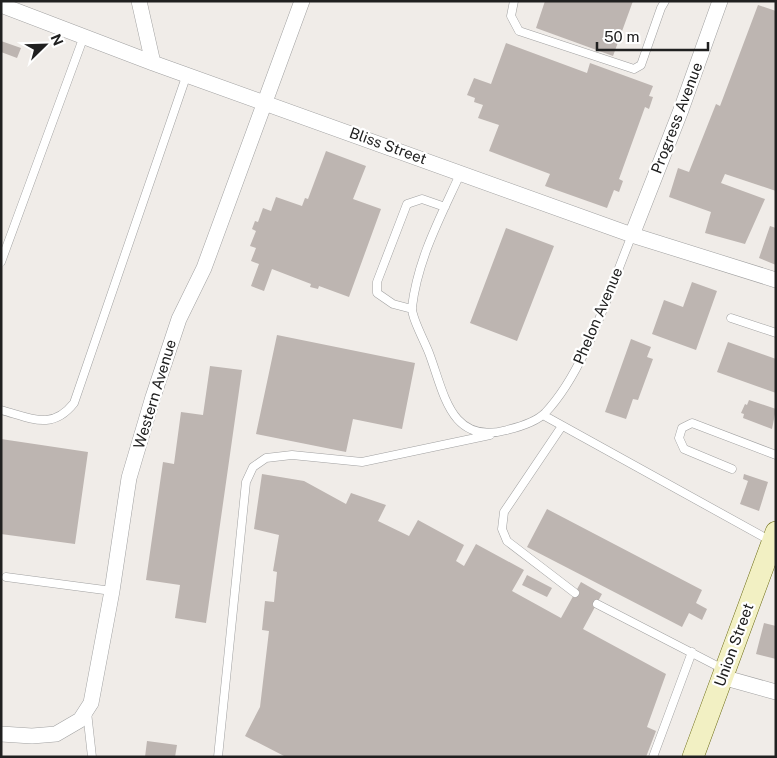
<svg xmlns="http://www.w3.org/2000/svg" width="777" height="758" font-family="'Public Sans',sans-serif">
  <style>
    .building { fill: #bdb5b1 }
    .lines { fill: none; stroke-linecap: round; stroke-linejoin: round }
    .service-casing { stroke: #a1a1a1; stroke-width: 9 }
    .minor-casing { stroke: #a1a1a1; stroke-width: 16 }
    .secondary-casing { stroke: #6c6c13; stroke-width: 22 }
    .service { stroke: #fff; stroke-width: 8 }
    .minor { stroke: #fff; stroke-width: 15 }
    .secondary { stroke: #f2f0c3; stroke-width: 21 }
    .labels { text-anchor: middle; stroke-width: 4.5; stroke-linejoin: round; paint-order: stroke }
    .street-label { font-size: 15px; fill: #202020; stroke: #fff }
  </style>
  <rect width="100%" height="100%" fill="#f0ece8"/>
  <path class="building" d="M 545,1 L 633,1 L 613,56 L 536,28 Z
    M 758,5 L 776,11 L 776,191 L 725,174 L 721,183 L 765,199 L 745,244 L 705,233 L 711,212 L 669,197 L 678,168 L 689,172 L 716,104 L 720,106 Z
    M 1,41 L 21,48 L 17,58 L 1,52 Z
    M 506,43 L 587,73 L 590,63 L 653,86 L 649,96 L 653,97 L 649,109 L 645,107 L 619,179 L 623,181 L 619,192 L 614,190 L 607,208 L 545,186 L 550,174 L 489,151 L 499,125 L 478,118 L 483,105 L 474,102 L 475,98 L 467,95 L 474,78 L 491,84 Z
    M 326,151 L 366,166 L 353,199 L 381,209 L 349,297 L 319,286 L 318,289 L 310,287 L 311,284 L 272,269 L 264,291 L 251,286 L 259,264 L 251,261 L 256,248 L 250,246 L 256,231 L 252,229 L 255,221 L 258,222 L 263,208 L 271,211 L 276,197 L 302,206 L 305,198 L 308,199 Z
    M 770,226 L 776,228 L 776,265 L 759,258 Z
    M 506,228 L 554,246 L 517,341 L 470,323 Z
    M 692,282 L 717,291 L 696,350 L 652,334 L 664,300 L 683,307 Z
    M 277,335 L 415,363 L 402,429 L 353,419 L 346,452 L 256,434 Z
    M 631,339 L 651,347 L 647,357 L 653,359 L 638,400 L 633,399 L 626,419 L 605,412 Z
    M 728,342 L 776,359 L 776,393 L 717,372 Z
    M 210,366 L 242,370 L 206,623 L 175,618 L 180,585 L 146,580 L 163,462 L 174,464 L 181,412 L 203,415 Z
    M 749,400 L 776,409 L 772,429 L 743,418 L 744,414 L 741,413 L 745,404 L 747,405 Z
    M 1,439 L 88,452 L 75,544 L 1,534 Z
    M 262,474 L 304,481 L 346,504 L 351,493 L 386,505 L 378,521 L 409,536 L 418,520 L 464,545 L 456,561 L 464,566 L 476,544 L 524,570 L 512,591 L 561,618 L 581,582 L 602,594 L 583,629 L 666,674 L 647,727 L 656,731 L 646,757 L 286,757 L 245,736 L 260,707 L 269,631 L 262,630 L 265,601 L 274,602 L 277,572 L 273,571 L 279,535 L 254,529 Z
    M 744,474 L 768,482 L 759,511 L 740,504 L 748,481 L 743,479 Z
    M 547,509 L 702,590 L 696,603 L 707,609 L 702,620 L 689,613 L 682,627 L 527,547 Z
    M 527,575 L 552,588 L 547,597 L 522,585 Z
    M 764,623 L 776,626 L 776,659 L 756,654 Z
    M 147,741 L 177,745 L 175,757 L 145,757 Z"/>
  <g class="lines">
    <g class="service-casing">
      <path id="service" d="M 514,1 L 511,16 L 519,31 L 634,69 L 641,65 L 661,8 L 665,1
        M 461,172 C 441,216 418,258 412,307 C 411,317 425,342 429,353 C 444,392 450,446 507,430 C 519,427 536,422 545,413 C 586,370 609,290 632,235
        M 1,262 L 84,36
        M 412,309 L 393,304 L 377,293 L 377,282 L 407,204 L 422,199 L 445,207
        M 731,318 L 776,333
        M 1,410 C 31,418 52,431 74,403 L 187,74
        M 543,415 L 771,541
        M 562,426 L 504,512 L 502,529 L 507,541 L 575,593
        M 732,469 L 684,449 L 679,438 L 682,428 L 692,423 L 776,455
        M 6,577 L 112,591
        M 597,604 L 723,669
        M 87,712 L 92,757
        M 218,757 L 246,482 L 253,467 L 266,458 L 292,455 L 362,462 L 490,435
        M 653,757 L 692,652"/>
    </g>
    <g class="minor-casing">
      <path id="minor" d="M 139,1 L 153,63
        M 1,5 L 153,63 L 632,235 L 776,280
        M 632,235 L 681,110 L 720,1
        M 722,677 L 776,692
        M 1,734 L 32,736 L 56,734 L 80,720 L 91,703 L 112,591 L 129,478 L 153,397 L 179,319 L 204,268 L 302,1"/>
    </g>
    <g class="secondary-casing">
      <path id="secondary" d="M 693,757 L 776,532"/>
    </g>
    <use href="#service" class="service"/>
    <use href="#minor" class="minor"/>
    <use href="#secondary" class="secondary"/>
  </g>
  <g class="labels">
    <g class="street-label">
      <text transform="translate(677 118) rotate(-69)" y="5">Progress Avenue</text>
      <text transform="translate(388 146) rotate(20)" y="5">Bliss Street</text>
      <text transform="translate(598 316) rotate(-67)" y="5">Phelon Avenue</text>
      <text transform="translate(155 394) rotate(-73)" y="5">Western Avenue</text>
      <text transform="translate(734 645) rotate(-70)" y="5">Union Street</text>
    </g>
  </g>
  <rect width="777" height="758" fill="none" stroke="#202020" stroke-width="5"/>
  <g transform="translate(45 45) rotate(67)" stroke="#ffffff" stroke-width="4" paint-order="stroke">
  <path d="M0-4L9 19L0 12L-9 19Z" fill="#202020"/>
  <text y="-8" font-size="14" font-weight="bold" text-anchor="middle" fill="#202020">N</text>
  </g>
  <path d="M597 42v8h111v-8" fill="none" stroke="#202020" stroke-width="2.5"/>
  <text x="604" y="42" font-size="15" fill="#202020" stroke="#ffffff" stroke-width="4" paint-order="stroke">50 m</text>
</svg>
